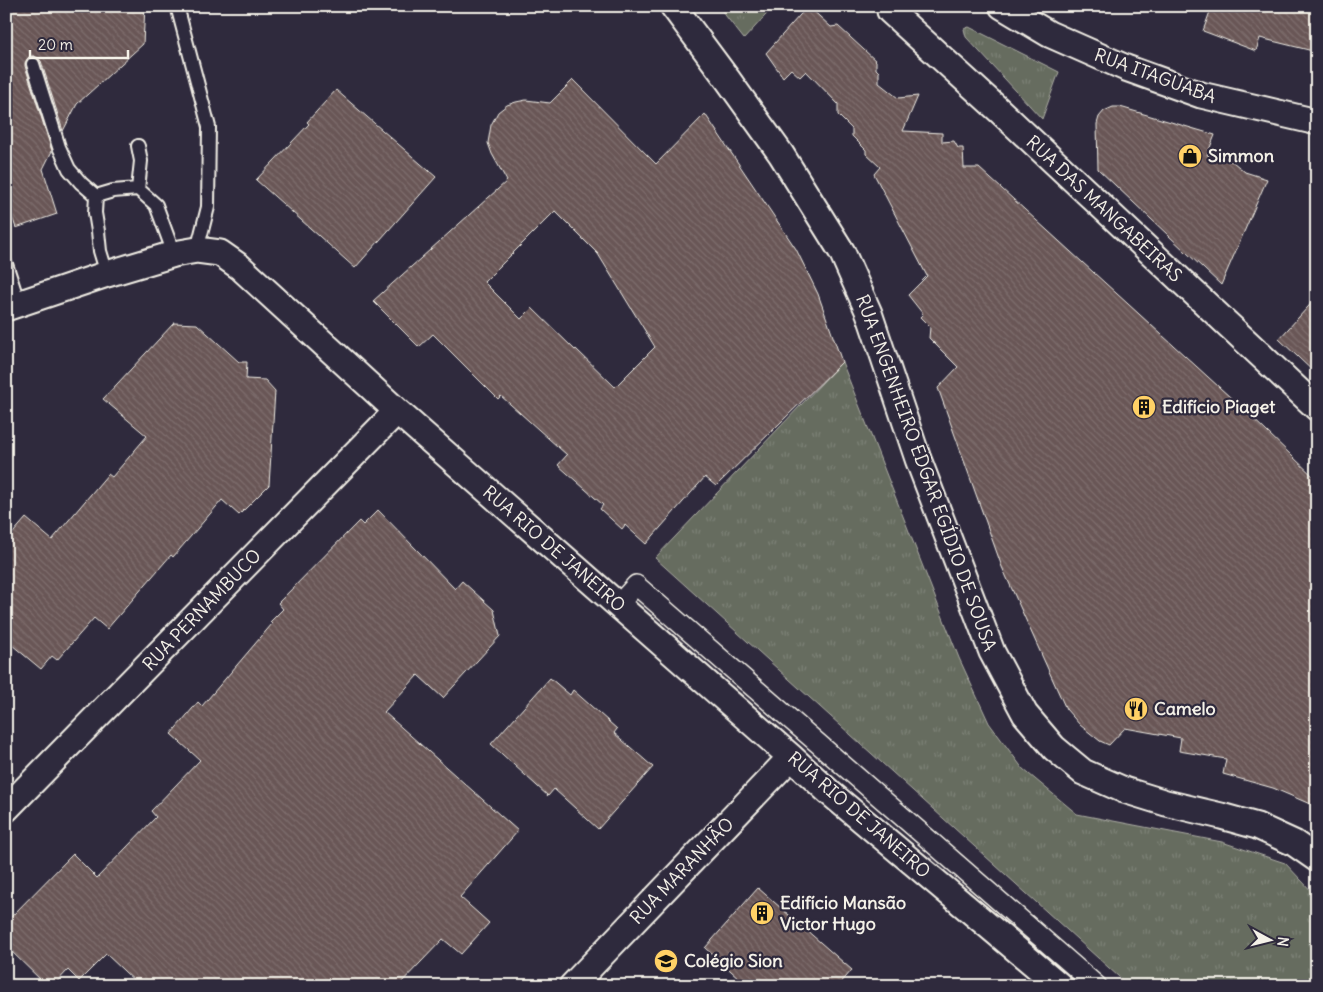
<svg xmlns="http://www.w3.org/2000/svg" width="1323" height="992" font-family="Delius,sans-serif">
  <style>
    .park { fill: url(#park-tufts); stroke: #adaea4 }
    .building { fill: url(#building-back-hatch); stroke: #f4f1e8; fill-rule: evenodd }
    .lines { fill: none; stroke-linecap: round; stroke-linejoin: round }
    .service-casing { stroke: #f4f1e8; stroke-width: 16 }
    .pedestrian-casing { stroke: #f4f1e8; stroke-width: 22 }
    .minor-casing { stroke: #f4f1e8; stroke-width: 29 }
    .service { stroke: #2f2a3d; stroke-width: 12 }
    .pedestrian { stroke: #2f2a3d; stroke-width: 19 }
    .minor { stroke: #2f2a3d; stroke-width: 25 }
    .labels { text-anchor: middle; stroke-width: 4.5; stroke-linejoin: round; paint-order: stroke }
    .street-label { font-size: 18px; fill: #f4f1e8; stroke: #2f2a3d }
    .poi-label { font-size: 18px; font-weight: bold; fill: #f4f1e8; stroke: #2f2a3d; text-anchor: start }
  </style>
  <defs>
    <pattern id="park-tufts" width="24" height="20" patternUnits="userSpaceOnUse" patternTransform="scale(1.25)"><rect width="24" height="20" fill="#666c5f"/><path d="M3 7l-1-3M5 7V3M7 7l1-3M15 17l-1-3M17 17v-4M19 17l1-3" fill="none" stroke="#7c8176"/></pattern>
    <pattern id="building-back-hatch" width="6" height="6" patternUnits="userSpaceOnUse" patternTransform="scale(1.25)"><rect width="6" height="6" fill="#695656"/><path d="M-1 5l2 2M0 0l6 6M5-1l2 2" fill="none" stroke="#7f6f6e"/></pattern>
  </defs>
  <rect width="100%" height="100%" fill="#2f2a3d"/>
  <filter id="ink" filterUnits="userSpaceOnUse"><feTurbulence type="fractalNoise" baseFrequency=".02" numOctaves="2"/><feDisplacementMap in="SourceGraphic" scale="10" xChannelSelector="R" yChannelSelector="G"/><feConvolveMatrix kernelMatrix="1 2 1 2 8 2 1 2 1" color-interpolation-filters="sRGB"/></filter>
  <g filter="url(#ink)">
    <path class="park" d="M 718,6 L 774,6 L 744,39 Z
      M 969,27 L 1059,72 L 1042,119 L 966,37 L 964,29 L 966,28 Z
      M 842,362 L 959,658 L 989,723 L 1023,769 L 1077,814 L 1222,842 L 1285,863 L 1317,897 L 1317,986 L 1129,986 L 655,558 Z"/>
    <path class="building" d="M 6,6 L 145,6 L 143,44 L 77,104 L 63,131 L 41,61 L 38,58 L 34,56 L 30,56 L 27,59 L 25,63 L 25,66 L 52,151 L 43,169 L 57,214 L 16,228 L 6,200 Z
      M 808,6 L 831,27 L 838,26 L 876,61 L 876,69 L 879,72 L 879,83 L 898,98 L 918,96 L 903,131 L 942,133 L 942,142 L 954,141 L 958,148 L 963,148 L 964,168 L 979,168 L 1242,408 L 1317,480 L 1317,807 L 1273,788 L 1223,774 L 1226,759 L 1179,751 L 1181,738 L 1125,728 L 1109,745 L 1100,741 L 1080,725 L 1066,709 L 1002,567 L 938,388 L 958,367 L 929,338 L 930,327 L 920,317 L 923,314 L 908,295 L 927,276 L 874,174 L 880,167 L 866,154 L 866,150 L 852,136 L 852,129 L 838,115 L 838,104 L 806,71 L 800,77 L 791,69 L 783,77 L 766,53 Z
      M 1212,6 L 1317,6 L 1317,52 L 1260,38 L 1256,51 L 1203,31 Z
      M 573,80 L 656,164 L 705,114 L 796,249 L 818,294 L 842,362 L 716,486 L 705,477 L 646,544 L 625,525 L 622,529 L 600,509 L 603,505 L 558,465 L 567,455 L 501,396 L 498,399 L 433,334 L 419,347 L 373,301 L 507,181 L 492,154 L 488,143 L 491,125 L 498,112 L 507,105 L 516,102 L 526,100 L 550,103 ZM 555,211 L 598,254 L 655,347 L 615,387 L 576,349 L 575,350 L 532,308 L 521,319 L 484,282 Z
      M 336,90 L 436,177 L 355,268 L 256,180 L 309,124 L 307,122 Z
      M 1113,107 L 1120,107 L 1215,135 L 1207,155 L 1233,162 L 1245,172 L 1267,179 L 1221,285 L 1098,169 L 1097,124 L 1099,117 L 1104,111 Z
      M 1317,297 L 1317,375 L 1279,339 Z
      M 174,323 L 197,324 L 239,362 L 247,362 L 246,379 L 265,380 L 275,391 L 269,485 L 239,515 L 222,500 L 173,557 L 171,555 L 107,629 L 94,618 L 57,660 L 52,656 L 41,669 L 6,640 L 6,541 L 26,518 L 52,540 L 108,474 L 112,477 L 147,436 L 103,399 Z
      M 378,510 L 455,589 L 462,581 L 494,610 L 500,636 L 443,698 L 418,675 L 384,712 L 518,831 L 460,897 L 489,923 L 461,954 L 443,939 L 398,986 L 140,986 L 106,954 L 79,981 L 68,970 L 53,986 L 47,986 L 6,946 L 6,922 L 73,854 L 97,878 L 156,817 L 151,811 L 200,760 L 171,734 L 198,702 L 202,706 L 272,624 L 270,622 L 283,609 L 278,603 L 359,521 L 363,525 Z
      M 550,678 L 570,695 L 573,690 L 617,729 L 614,733 L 653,767 L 598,829 L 554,789 L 548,796 L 491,744 Z
      M 758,888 L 852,970 L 838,986 L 748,986 L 705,948 Z"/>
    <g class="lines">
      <g class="service-casing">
        <path id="service" d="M 177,6 L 209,127 L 208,207 L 197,250
          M 33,64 L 59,147 L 69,169 L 81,183 L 96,196 L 95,213 L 98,231 L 100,251 L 107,274
          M 138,189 L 141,161 L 138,146
          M 96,196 L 113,191 L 138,189 L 156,205 L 174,254
          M 6,264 L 19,304"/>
      </g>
      <g class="pedestrian-casing">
        <path id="pedestrian" d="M 618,605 L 636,585 L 1097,986"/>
      </g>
      <g class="minor-casing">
        <path id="minor" d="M 673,6 L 728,80 L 781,154 L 842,252 L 869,313 L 918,459 L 992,652 L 1025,714 L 1054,748 L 1083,772 L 1124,790 L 1166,803 L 1221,816 L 1257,826 L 1294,843 L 1317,859
          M 1002,6 L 1049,34 L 1126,68 L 1201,95 L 1317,122
          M 890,11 L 1001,112 L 1317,408
          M 6,308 L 107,274 L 174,254 L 197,250 L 220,253 L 240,267 L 397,411 L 791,757 L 830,793 L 1060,986
          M 6,809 L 397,411
          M 572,986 L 791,757"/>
      </g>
      <use href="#service" class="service"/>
      <use href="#pedestrian" class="pedestrian"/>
      <use href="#minor" class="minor"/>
    </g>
  </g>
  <defs>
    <g id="shop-disc" transform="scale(1.25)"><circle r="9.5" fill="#ffd166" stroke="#2f2a3d"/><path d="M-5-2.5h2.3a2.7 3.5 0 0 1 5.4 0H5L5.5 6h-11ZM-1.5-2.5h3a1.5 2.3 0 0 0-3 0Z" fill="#111"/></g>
    <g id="building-disc" transform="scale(1.25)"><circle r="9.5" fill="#ffd166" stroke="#2f2a3d"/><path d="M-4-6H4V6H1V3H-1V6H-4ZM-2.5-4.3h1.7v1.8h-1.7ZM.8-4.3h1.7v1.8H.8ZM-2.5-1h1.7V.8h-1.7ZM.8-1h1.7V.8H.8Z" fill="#111"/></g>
    <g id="restaurant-disc" transform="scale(1.25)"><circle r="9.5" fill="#ffd166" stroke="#2f2a3d"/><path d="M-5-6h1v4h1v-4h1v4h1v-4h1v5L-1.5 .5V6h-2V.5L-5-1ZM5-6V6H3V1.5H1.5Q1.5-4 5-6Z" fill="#111"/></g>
    <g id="school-disc" transform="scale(1.25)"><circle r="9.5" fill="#ffd166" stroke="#2f2a3d"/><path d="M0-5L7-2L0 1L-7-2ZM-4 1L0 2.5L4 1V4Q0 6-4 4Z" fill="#111"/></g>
  </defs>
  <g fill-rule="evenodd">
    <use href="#shop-disc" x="1190" y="156"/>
    <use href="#building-disc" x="1144" y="407"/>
    <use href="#restaurant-disc" x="1136" y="709"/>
    <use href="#building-disc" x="762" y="913"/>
    <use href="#school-disc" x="666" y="961"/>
  </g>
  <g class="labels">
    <g class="street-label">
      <text transform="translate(1155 76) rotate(20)" y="6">RUA ITAGUABA</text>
      <text transform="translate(1104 209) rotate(43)" y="6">RUA DAS MANGABEIRAS</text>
      <text transform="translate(926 473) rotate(70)" y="6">RUA ENGENHEIRO EDGAR EGÍDIO DE SOUSA</text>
      <text transform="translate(554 549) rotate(41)" y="6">RUA RIO DE JANEIRO</text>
      <text transform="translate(202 610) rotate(-46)" y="6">RUA PERNAMBUCO</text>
      <text transform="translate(859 815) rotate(41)" y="6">RUA RIO DE JANEIRO</text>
      <text transform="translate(682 871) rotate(-46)" y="6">RUA MARANHÃO</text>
    </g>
    <g class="poi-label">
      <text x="1208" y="162">Simmon</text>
      <text x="1162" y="413">Edifício Piaget</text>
      <text x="1154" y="715">Camelo</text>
      <text x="780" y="909">Edifício Mansão<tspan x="780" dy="21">Victor Hugo</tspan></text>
      <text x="684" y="967">Colégio Sion</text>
    </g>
  </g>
  <rect width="1323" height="992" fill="none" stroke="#2f2a3d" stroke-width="25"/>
  <rect x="12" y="12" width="1298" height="967" fill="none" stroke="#f4f1e8" stroke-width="2" filter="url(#ink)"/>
  <g transform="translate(1270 940) rotate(97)" stroke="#2f2a3d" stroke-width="4" paint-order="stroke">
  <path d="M0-4L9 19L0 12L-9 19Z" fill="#f4f1e8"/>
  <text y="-8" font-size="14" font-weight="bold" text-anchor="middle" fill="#f4f1e8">N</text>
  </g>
  <path d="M30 50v8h98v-8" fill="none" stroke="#f4f1e8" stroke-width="2.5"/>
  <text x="38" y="50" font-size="15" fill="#f4f1e8" stroke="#2f2a3d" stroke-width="4" paint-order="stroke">20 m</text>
</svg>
